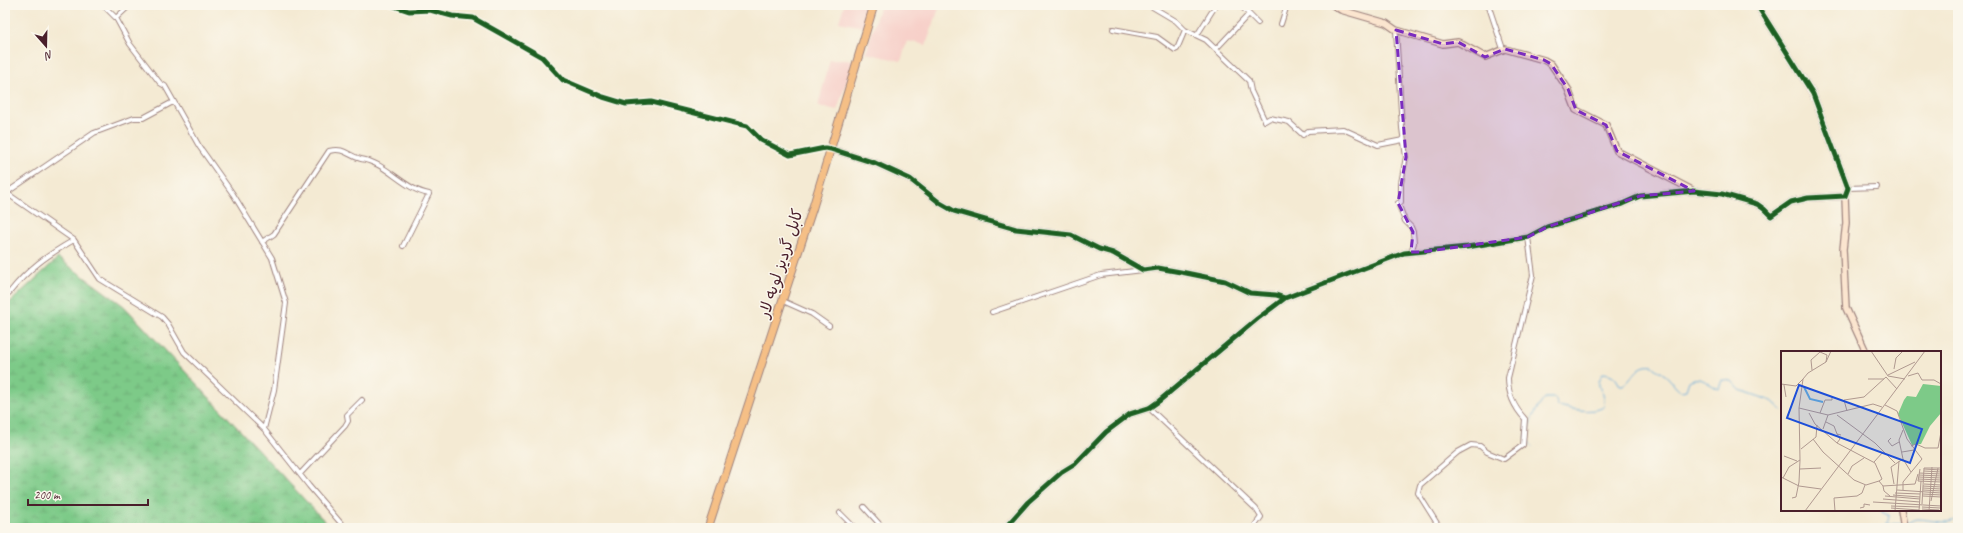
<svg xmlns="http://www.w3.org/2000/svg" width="1963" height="533" font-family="Caveat,'Playpen Sans Arabic',sans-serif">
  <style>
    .built { fill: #f7d0c9 }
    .wetland { fill: url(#wetland-marsh); stroke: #64745a }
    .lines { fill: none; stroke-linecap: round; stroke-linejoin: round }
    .stream { stroke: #64aada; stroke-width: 1 }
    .street-casing { stroke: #9f847f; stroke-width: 6 }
    .secondary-casing { stroke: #9f847f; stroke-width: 8 }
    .highway-casing { stroke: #9f847f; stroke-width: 9 }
    .street { stroke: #fff; stroke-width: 4 }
    .secondary { stroke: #fbe5cf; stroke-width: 5.5 }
    .highway { stroke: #f5bf86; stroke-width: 7 }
    .cycleway-casing { stroke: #fbf7ec; stroke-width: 8 }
    .cycleway { stroke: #1b5e20; stroke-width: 5 }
    .marked { fill: #7b2cbf; fill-opacity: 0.2; stroke: #7b2cbf; stroke-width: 3; stroke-dasharray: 8 5; stroke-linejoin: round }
    .labels { text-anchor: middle; stroke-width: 3; stroke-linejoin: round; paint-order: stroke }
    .street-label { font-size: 16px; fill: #4a1f2b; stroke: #fbf7ec }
    .inset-river { fill: none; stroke: #64aada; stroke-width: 2 }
    .inset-road { fill: none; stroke: #b09990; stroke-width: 1 }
    .view { fill: #1d4ed8; fill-opacity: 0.15; stroke: #1d4ed8; stroke-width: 2 }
    .inset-edge { fill: none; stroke: #4a1f2b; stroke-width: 2 }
  </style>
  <defs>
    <pattern id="wetland-marsh" width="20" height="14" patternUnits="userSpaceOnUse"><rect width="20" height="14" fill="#7dca88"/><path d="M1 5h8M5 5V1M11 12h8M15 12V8" fill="none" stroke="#6ead76"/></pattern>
  </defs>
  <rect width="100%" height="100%" fill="#fbf7ec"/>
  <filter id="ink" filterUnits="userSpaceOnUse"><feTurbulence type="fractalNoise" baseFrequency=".025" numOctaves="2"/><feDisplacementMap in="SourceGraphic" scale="8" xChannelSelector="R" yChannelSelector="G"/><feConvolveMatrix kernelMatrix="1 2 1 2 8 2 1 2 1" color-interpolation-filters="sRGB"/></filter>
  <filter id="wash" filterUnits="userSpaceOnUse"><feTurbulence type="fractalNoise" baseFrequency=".012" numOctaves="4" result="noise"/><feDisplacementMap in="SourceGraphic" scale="16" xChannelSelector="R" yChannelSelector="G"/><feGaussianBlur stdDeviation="0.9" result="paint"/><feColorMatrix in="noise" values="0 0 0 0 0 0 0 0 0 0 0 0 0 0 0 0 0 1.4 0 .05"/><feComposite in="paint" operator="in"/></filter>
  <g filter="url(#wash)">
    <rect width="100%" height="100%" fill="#f4ead3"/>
    <path class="built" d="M 844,5 L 870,5 L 863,27 L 839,22 Z
      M 880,5 L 940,5 L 926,45 L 907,41 L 901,61 L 866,53 Z
      M 830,60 L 854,60 L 837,110 L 818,106 Z"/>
    <path class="wetland" d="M 58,258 L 124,306 L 331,528 L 5,528 L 5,307 Z"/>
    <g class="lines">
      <path class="stream" d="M 1532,447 L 1526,438 C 1528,424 1536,409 1545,398 L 1555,398 L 1558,406 C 1572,409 1591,414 1604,407 C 1607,389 1592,390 1603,373 C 1612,374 1615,376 1619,384 L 1623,386 C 1634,378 1637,363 1653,366 C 1657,370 1661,372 1665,375 C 1672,380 1674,388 1681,391 L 1686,390 L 1689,381 C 1700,374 1709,385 1719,389 L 1722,380 L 1732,381 L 1740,390 L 1772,401 L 1782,410
        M 1880,510 L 1889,515 L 1887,524 L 1902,524
        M 1905,524 C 1909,523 1913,519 1917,519 C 1931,519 1946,526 1958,519"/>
    </g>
  </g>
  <g filter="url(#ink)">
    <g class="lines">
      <g class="street-casing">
        <path id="street" d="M 103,5 L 116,18 L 130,44 L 160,83 L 165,86 L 199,146 L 233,194 L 272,258 L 286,303 L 274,390 L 264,429
          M 391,5 L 409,11 L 430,10 L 452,16 L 473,18 L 542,57 L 563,80 L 603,97 L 626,104 L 651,102 L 747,126 L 761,140 L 790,155 L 825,148 L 831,149
          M 1240,5 L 1258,23
          M 1486,5 L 1489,7 L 1503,49
          M 116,18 L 130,5
          M 1281,24 L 1287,5
          M 1113,29 L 1157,37 L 1175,50 L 1177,49 L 1185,30 L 1176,21 L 1149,5
          M 1185,30 L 1206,40 L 1249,81 L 1251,91 L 1265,121 L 1270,118 L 1289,122 L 1303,135 L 1308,131 L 1343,129 L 1378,145 L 1403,140
          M 1396,30 L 1402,128 L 1406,157 L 1401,183 L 1401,202 L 1398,203 L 1405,221 L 1411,227 L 1413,232 L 1414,243 L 1411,252
          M 1197,35 L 1216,5
          M 1216,49 L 1249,14
          M 1848,188 L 1877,187
          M 5,192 L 74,240 L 100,279 L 162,317 L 168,324 L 184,352 L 264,429 L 309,486 L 345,528
          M 6,193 L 94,133 L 134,118 L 143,118 L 173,102
          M 262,242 L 274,234 L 329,151 C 345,147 348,156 361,159 C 387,163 403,189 429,194 L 403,246
          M 5,293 L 9,293 C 29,268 46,256 74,240
          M 783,301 L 812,314 L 829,326
          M 992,312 L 1101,275 L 1143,270
          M 1149,408 L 1256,509 L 1261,517 L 1253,528
          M 300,474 L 345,426 L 348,421 L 347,415 L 362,400
          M 864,507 L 883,528
          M 840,513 L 855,528
          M 1440,528 L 1418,493 L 1420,485 L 1458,452 L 1471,445 L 1480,446 L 1487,452 L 1504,459 L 1523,445 L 1525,419 C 1514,407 1508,395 1508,378 L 1533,275 L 1528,237"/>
      </g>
      <g class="secondary-casing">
        <path id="secondary" d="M 1333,5 L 1341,10 L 1386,23 L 1396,30 L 1443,44 L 1458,42 L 1485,57 L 1505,49 L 1544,60 L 1551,64 L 1568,89 L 1576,110 L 1606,125 L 1617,151 L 1694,191
          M 831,149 L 875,163 L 910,179 L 940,203 L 954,211 L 1016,229 L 1071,235 L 1099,249 L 1113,253 L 1143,270 L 1158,268 L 1186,273 L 1225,281 L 1250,293 L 1276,295 L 1285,298
          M 1845,196 L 1846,223 L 1843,249 L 1846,308 L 1866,352
          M 1901,510 L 1904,528
          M 1005,528 L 1028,502 L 1062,472 L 1075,464 L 1106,432 L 1130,414 L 1149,408 L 1159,401 L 1257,319 L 1285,298 L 1404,253 L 1467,247 L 1528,237 L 1547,227 L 1622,204 L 1640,196 L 1694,191 L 1722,194 L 1757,204 L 1764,209 L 1771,216 L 1791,202 L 1808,198 L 1845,196 L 1848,188 L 1813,94 L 1757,5"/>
      </g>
      <g class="highway-casing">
        <path id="highway" d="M 708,528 L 813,207 L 874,5"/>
      </g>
      <use href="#street" class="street"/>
      <use href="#secondary" class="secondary"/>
      <use href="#highway" class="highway"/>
      <g class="cycleway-casing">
        <path id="cycleway" d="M 391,5 L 409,11 L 430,10 L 452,16 L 473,18 L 542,57 L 563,80 L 603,97 L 626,104 L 651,102 L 747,126 L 761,140 L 790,155 L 825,148 L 831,149 L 875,163 L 910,179 L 940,203 L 954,211 L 1016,229 L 1071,235 L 1099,249 L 1113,253 L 1143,270 L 1158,268 L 1186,273 L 1225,281 L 1250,293 L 1276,295 L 1285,298
          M 1005,528 L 1028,502 L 1062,472 L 1075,464 L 1106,432 L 1130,414 L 1149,408 L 1159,401 L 1257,319 L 1285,298 L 1404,253 L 1467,247 L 1528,237 L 1547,227 L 1622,204 L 1640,196 L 1694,191 L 1722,194 L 1757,204 L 1764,209 L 1771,216 L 1791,202 L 1808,198 L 1845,196 L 1848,188 L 1813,94 L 1757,5"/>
      </g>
      <use href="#cycleway" class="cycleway"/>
    </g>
  </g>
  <path class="marked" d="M 1396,30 L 1443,44 L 1458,42 L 1485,57 L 1505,49 L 1544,60 L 1551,64 L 1568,89 L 1576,110 L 1606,125 L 1617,151 L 1694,191 L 1640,196 L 1547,227 L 1528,237 L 1422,252 L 1411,252 L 1413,232 L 1398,203 L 1406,157 Z"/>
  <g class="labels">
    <g class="street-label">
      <text transform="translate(780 263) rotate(-72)" y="6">کابل گردیز لویه لار</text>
    </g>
  </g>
  <g transform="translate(1781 351)">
    <rect width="160" height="160" fill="#f4ead3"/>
    <path d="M 142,33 L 160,35 L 160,62 L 149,75 L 140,93 L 131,94 L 117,63 L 123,49 L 126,45 L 135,46 Z" fill="#7dca88"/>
    <path class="inset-river" d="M 23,36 L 29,48 L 42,51"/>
    <path class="inset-road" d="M 90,0 L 107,25 L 124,28M 113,18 L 115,7 L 122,0M 31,19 L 30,9 L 39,1 L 46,4 L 45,11M 107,24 L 134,11M 127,25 L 137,22 L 141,29 L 153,29 L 160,33M 105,26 L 116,38M 22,28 L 27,22 L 45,11 L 50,0M 87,28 L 103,28M 0,33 L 15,35 L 22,28M 3,34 L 5,46M 104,54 L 116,60 L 126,88 L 141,108 L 122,131 L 122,139M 18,57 L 22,28M 66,60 L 63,49 L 83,46 L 105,26M 28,62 L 34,73 L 56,92 L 94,112 L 101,128 L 98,130M 39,62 L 44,49 L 51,49 L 51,45M 56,64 L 94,92 L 114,112M 45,71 L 53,75 L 56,83M 42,78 L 47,64M 122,79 L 118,89 L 122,108 L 130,121M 110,87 L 107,90 L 111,95 L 118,91M 32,88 L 42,101 L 73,129 L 85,134 L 98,130 L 102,135M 56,92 L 59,88 L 56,83 L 60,84M 130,95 L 135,93 L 144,97 L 157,97 L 160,81M 20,98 L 35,86 L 36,74M 121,101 L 133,99M 3,105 L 16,110M 93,111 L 102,101M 19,118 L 40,117M 139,118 L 137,130 L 160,131M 143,118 L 160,119M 143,120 L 160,121M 138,122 L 160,123M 67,123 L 71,115 L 83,107M 138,124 L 160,125M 0,126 L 2,127 L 8,116 L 19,109 L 18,57 L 47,64 L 92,53 L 101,56M 138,126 L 160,127M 2,127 L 18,135 L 40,138M 137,128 L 160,129M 113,133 L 110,116 L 122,108M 143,133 L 160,134M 102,135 L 134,133 L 137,123M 102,135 L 103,140 L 109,145M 142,135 L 160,136M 142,137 L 160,138M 116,139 L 160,142M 142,139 L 160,140M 114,142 L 139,143M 142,143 L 160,144M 112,144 L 139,146M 104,145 L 139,148M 142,145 L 160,146M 11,147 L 15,146 L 18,131 L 19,109M 102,148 L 139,151M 150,150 L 157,117M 92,151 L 160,155M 141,153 L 143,117 L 160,117M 110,155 L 139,156M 141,156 L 159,157M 79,157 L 83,156 L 83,153 L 89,154M 110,157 L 138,159M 141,158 L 158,159M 24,160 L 144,0M 54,160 L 53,147 L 76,145 L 81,142 L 84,134M 114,160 L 118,110M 138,160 L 140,130M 148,160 L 151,116"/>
    <path class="view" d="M 18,34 L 141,78 L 129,112 L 6,67 Z"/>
    <rect width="160" height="160" class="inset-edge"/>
  </g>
  <rect width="1963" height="533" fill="none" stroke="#fbf7ec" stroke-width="20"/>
  <g transform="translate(46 46) rotate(160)" stroke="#fbf7ec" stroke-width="3" paint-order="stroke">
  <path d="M0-3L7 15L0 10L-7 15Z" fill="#4a1f2b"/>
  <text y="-6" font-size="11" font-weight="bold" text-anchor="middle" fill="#4a1f2b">N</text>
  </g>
  <path d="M28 499v6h120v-6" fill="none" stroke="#4a1f2b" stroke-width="2"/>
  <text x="34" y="499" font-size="12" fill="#4a1f2b" stroke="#fbf7ec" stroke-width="3" paint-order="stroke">200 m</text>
</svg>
